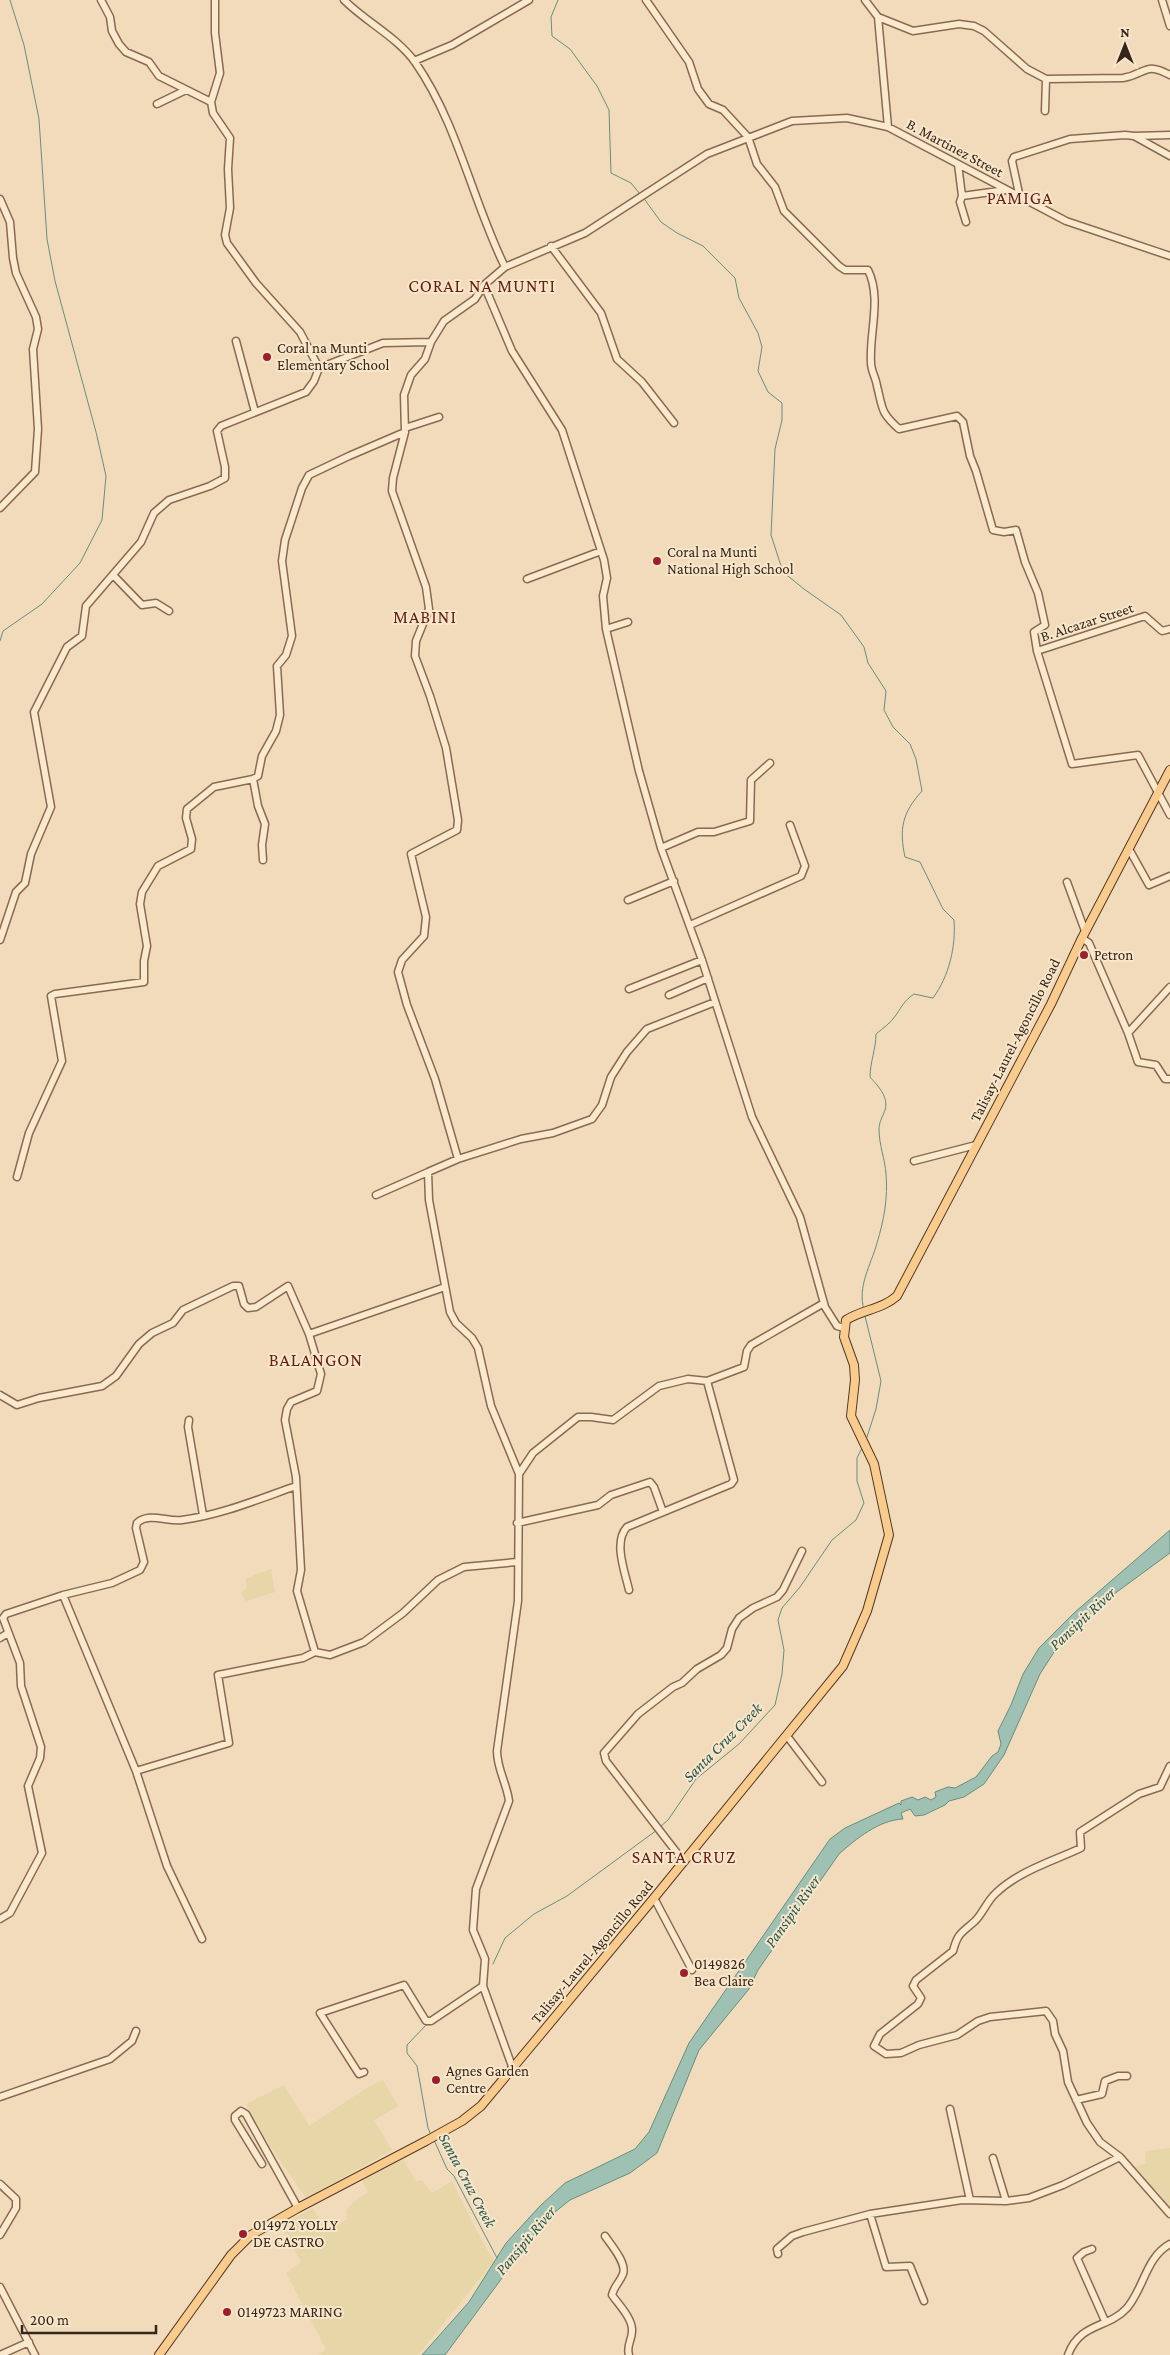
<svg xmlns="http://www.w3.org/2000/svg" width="1170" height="2355" font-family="'Crimson Pro',serif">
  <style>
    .farmland { fill: #e7d6a7 }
    .water { fill: #9fc1b3; stroke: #668f80 }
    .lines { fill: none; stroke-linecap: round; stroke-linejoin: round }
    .stream { stroke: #668f80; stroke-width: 1 }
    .minor-casing { stroke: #886a53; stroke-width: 9 }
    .major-casing { stroke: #553929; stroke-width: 10 }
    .minor { stroke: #fbe9cd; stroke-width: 6 }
    .major { stroke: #f9cc8d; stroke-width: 8 }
    .poi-dot { fill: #9c1f2d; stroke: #f8e6ca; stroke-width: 2 }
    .labels { text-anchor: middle; stroke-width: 4; stroke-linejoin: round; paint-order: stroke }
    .street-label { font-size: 15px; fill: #36251a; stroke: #f8e6ca }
    .poi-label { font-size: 15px; fill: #36251a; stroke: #f8e6ca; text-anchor: start }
    .water-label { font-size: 16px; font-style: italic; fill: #27574f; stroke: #f8e6ca }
    .quarter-label { font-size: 18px; letter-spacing: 1px; fill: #661f16; stroke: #f8e6ca }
  </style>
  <rect width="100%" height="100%" fill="#f1dbba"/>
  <path class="farmland" d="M 271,1569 L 275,1592 L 246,1601 L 241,1593 L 247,1588 L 246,1578 Z
    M 383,2080 L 398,2106 L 374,2120 L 392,2150 L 306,2198 L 270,2146 L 246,2104 L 284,2085 L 309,2126 L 365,2089 Z
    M 1170,2148 L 1170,2209 L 1157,2190 L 1151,2193 L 1131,2168 L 1146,2164 L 1145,2151 Z
    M 403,2159 L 416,2182 L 422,2180 L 432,2193 L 452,2181 L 475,2228 L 494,2261 L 418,2355 L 319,2355 L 326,2349 L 286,2273 L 301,2262 L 281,2225 L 313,2208 L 323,2225 L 327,2227 L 339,2224 L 347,2219 L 346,2211 L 349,2206 L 368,2192 L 362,2180 Z"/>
  <path class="water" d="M 1170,1530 L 1170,1553 L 1099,1605 L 1083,1625 L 1072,1630 L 1063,1638 L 1040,1674 L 1004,1755 L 984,1784 L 964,1797 L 949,1801 L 945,1805 L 924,1815 L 915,1816 L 910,1809 L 901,1813 L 903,1819 C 879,1820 856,1839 839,1854 L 758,1970 L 749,1989 L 699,2050 L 657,2153 L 630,2173 L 570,2200 L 545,2220 L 445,2355 L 422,2355 L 469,2302 L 506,2243 L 540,2206 L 565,2183 L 635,2149 L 649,2132 L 689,2043 L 830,1839 L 845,1828 L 899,1803 L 901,1805 L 901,1801 L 912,1797 L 918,1800 L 925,1797 L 931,1800 L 936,1797 L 935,1792 L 948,1787 L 955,1788 L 976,1777 L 992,1756 L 998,1752 L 1001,1744 L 998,1731 L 1011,1705 L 1023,1674 L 1039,1648 L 1074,1613 Z"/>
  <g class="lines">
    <path class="stream" d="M 558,0 L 551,17 L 552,36 L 570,49 L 597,86 L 609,110 L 611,173 L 631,183 L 640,194
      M 645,200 L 661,222 L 677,233 L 703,246 L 735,278 L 739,298 L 758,333 L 762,347 L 758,371 L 768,392 L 782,403 L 782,420 L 775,449 L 771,535 L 783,572 L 804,589 L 841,615 L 864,647 L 868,663 L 886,691 L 884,710 L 893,727 L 910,744 L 916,759 L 922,791 C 902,813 899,829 905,857 L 920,862 L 943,909 L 954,920 C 956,947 949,976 933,998 L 914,994 C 903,1002 903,1005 896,1015 C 891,1023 883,1028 876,1034 C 876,1049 870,1062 870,1077 C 878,1086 889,1097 885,1110 C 883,1116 879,1122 879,1129 C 879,1145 885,1159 886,1174 C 888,1198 884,1220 877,1243 C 871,1265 857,1286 864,1310
      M 0,641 L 3,631 L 42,604 L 80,563 L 102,520 L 106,476 L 96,432 L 55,281 L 47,239 L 39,119 L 24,45 L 10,0
      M 865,1316 L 881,1381 L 876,1409 L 867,1437
      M 660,1827 L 668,1820 L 696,1779 L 739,1744 L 775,1705 L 782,1674 L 784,1650 L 778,1620 L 782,1608 L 800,1587 L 832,1540 L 856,1520 L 864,1503 L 857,1481 L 857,1458 L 862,1448
      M 493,1964 L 505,1938 L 534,1914 L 567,1896 L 657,1830
      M 427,2024 L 407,2045 L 407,2053 L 417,2066 L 428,2128 L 431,2135
      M 434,2140 L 447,2169 L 454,2176 L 497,2258"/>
    <g class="minor-casing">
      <path id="minor" d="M 101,0 L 110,17 L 112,31 L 119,44 L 126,52 L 149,62 L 159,76 L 211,102
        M 215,0 L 215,33 L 220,73 L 211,102 L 213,113 L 230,138 L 228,169 L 230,208 L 225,235 L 227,243 L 256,283 L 300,332 L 319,368
        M 344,0 C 366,22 397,37 415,62 C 458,124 472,200 505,267 L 484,285 L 512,351 L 562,430 L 604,560 L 607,578 L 603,596 L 606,629 L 639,771 L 661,848 L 702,960 L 752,1117 L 800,1217 L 825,1307 L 837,1326 L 844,1328
        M 646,0 L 689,62 L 698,89 L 709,104 L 723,110 L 748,137 L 757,164 L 775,187 L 784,211 L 839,266 L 845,270 L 868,270 C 882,298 869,333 871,363 C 871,371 876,378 877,386 C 883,409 880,412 899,429 L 957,416 L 963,422 L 970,456 L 976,471 L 993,530 L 1004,532 L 1016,530 L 1025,562 L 1038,593 L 1045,625 L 1034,632 L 1037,651 L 1072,764 L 1138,755 L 1170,815
        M 865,0 L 878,17 L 888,127
        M 1162,0 L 1170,26
        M 878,17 L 913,31 L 959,24 L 974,26 L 984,31 L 1027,69 L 1046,79 L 1123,78 C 1147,74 1144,61 1170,75
        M 414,61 L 452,45 L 529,0
        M 157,104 L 186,90
        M 1045,111 L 1046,79
        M 1134,136 L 1170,135
        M 958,164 L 962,196 L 1006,190
        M 962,196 L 960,202 L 966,222
        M 1020,198 L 1012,161 L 1014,157 L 1070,139 L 1125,135 L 1134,136 L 1170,156
        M 0,199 L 10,222 L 13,258 L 16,273 L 36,317 L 38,329 L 33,349 L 38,429 L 35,472 L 0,508
        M 551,246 L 601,313 L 617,359 L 642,382 L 674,423
        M 505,267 L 585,233 L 707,154 L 792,121 L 847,118 L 888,127 L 1066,221 L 1170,256
        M 236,341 L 255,412
        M 405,428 L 439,417
        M 114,576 L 142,605 L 156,603 L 169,611
        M 527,579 L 601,551
        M 606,629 L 628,622
        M 1037,651 L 1145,616 L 1162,631 L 1170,629
        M 661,848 L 698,832 L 714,832 L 750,821 L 751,780 L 770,763
        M 1129,849 L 1149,885 L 1170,876
        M 263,860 L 262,845 L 265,824 L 258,806 L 253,779 L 258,776 L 262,756 L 276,731 L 280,715 L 277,666 L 286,655 L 292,636 L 282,561 L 285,540 L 302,488 L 309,475 L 349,456 L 405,432
        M 1067,882 L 1085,931
        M 628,900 L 674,881
        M 690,925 L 801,876 L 805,866 L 790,825
        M 1082,938 L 1089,943 L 1128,1033 L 1138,1062 L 1156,1065 L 1165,1079 L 1170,1079
        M 0,940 L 16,892 L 25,883 L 31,854 L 51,807 L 34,712 L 67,647 L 82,636 L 86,606 L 141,542 L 154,513 L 169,500 L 210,486 L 225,478 L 225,467 L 217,431 L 221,426 L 306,392 L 314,381 L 319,368 L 383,343 L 431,342
        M 629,989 L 702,960
        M 669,995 L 708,978
        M 1128,1033 L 1170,987
        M 458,1159 L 435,1079 L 407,1005 L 398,972 L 402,960 L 424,936 L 426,917 L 411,854 L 457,830 L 458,820 L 446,748 L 430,696 L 415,656 L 416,641 L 429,609 L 426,587 L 392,491 L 393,478 L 405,432 L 404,395 L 411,375 L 425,359 L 431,342 L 444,321 L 475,299 L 484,285
        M 914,1161 L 976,1145
        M 17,1177 L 29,1133 L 62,1061 L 51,996 L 55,994 L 144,982 L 144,961 L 147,946 L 140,904 L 142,892 L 158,866 L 191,849 L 192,839 L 186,818 L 187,809 L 214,787 L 253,779
        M 376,1195 L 428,1172
        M 309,1334 L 445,1287
        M 0,1395 L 17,1405 L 39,1398 L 102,1386 L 116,1376 L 139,1344 L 152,1333 L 173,1323 L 183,1310 L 233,1286 L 239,1286 L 244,1304 L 248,1308 L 256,1307 L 288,1286 L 309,1334 L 321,1374 L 317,1391 L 291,1402 L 287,1409 L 285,1420 L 296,1477 L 301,1570 L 297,1591 L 315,1652 L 303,1658 L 218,1675 L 229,1743 L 136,1771
        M 189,1420 L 188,1427 L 203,1515
        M 519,1474 L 533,1453 L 578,1417 L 591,1417 L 613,1420 L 659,1386 L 688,1379 L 707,1381 L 744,1367 L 747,1351 L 751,1345 L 824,1303
        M 517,1523 L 598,1505 L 611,1495 L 650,1482 L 654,1487 L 663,1512
        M 629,1590 C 625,1572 613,1542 627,1527 L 731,1484 L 734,1480 L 707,1381
        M 63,1595 L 112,1583 L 140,1570 L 144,1562 L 136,1528 L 137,1523 C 149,1512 167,1522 182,1520 C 221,1515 259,1499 296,1486
        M 0,1638 L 8,1633
        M 315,1652 L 330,1655 L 364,1642 L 403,1613 L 438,1580 L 464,1567 L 517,1562
        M 787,1736 L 822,1782
        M 1170,1766 L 1160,1787 L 1139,1794 L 1080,1832 L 1081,1848 C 1053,1861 1019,1871 996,1893 C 987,1901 983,1913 975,1921 C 962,1933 958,1932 953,1951 L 916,1980 L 913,1986 L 921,1998 L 918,2004 L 880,2034 L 874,2046 L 886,2054 L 901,2053 L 919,2045 L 957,2035 L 978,2021 L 990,2017 L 1046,2011 L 1053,2021 L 1055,2034 L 1063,2051 L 1068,2082 L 1087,2123 L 1100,2142 L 1120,2157 L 1170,2214
        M 684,1862 L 606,1761 L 604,1753 L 638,1714 L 673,1687 L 682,1683 L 697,1669 L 721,1655 L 727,1648 L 732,1629 L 739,1618 L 753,1608 L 777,1597 L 783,1590 L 802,1551
        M 654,1898 L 692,1970
        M 0,1919 L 10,1913 L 42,1853 L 28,1786 L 40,1758 L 41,1747 L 21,1686 L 20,1663 L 3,1618 L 6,1614 L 63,1595 L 136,1771 L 167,1866 L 202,1939
        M 513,2069 L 483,1986 L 485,1959 L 473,1930 L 476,1889 L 509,1801 C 507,1784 497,1769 497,1751 L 518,1601 L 519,1474 L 491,1406 L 478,1348 L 472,1338 L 456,1323 L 450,1312 L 429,1200 L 428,1172 L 458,1159 L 521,1139 L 553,1133 L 592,1119 L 602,1105 L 611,1077 L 627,1052 L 647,1029 L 715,1002
        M 364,2072 L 359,2074 L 320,2013 L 404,1985 L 426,2021 L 431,2021 L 483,1986
        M 0,2097 L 110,2059 L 132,2041 L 136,2031
        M 1076,2100 L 1102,2094 L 1105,2081 L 1118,2076 L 1127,2076
        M 950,2109 L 970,2200
        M 993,2158 L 1006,2201
        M 262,2164 L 235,2120 L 235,2116 L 241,2111 L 246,2114 L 298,2208
        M 0,2184 L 16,2199 L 16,2208 L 0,2235
        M 870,2214 L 886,2267 L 910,2266 L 924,2301
        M 605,2236 C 611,2245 627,2263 623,2274 C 620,2282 614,2286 612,2295 C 619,2305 633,2319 632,2331 C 632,2340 626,2346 629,2355
        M 1092,2249 L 1084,2252 L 1077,2258 L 1105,2321
        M 778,2254 L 777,2249 L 792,2236 L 803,2232 L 870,2214 L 962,2200 L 1006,2201 L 1029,2198 L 1063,2185 L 1120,2157
        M 0,2287 L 35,2355
        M 0,2355 L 29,2342
        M 1068,2355 C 1080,2322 1108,2329 1127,2308 C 1144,2288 1146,2257 1170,2244"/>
    </g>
    <g class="major-casing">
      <path id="major" d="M 159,2355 L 231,2255 L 251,2235 L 298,2208 L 426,2141 L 462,2121 L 481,2106 L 654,1898 L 843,1666 L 867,1611 L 889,1535 L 874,1464 L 851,1416 L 855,1380 L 854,1365 L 844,1337 L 846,1320 C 863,1309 881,1310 897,1296 L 1051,1004 L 1082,938 L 1170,770"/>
    </g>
    <use href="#minor" class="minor"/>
    <use href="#major" class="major"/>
  </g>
  <g class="poi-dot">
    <circle cx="267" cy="357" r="5"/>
    <circle cx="657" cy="561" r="5"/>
    <circle cx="1084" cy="955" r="5"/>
    <circle cx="684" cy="1973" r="5"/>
    <circle cx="436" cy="2080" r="5"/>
    <circle cx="243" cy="2234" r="5"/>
    <circle cx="227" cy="2312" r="5"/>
  </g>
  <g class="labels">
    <g class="street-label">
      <text transform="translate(955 148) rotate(28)" y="5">B. Martinez Street</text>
      <text transform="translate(1087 622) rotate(-18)" y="5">B. Alcazar Street</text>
      <text transform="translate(1015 1040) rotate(-63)" y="5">Talisay-Laurel-Agoncillo Road</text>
      <text transform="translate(592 1952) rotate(-50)" y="5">Talisay-Laurel-Agoncillo Road</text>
    </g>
    <g class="poi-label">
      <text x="277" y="353">Coral na Munti<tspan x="277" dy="17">Elementary School</tspan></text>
      <text x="667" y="557">Coral na Munti<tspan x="667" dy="17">National High School</tspan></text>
      <text x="1094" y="960">Petron</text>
      <text x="694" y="1969">0149826<tspan x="694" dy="17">Bea Claire</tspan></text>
      <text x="446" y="2076">Agnes Garden<tspan x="446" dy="17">Centre</tspan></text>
      <text x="253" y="2230">014972 YOLLY<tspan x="253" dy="17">DE CASTRO</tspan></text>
      <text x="237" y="2317">0149723 MARING</text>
    </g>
    <g class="water-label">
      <text transform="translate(1082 1618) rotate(-43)" y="6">Pansipit River</text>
      <text transform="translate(722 1742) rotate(-45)" y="6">Santa Cruz Creek</text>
      <text transform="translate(792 1911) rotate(-55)" y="6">Pansipit River</text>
      <text transform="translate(468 2180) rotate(62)" y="6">Santa Cruz Creek</text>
      <text transform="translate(525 2240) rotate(-50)" y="6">Pansipit River</text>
    </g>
    <g class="quarter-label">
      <text x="1020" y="204">PAMIGA</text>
      <text x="482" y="292">CORAL NA MUNTI</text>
      <text x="425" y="623">MABINI</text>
      <text x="316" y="1366">BALANGON</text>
      <text x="684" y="1863">SANTA CRUZ</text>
    </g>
  </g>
  <g transform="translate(1125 45)" stroke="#f8e6ca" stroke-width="4" paint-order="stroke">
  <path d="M0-4L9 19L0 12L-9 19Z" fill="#36251a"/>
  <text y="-8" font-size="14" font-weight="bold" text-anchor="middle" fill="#36251a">N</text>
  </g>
  <path d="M22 2325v8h134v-8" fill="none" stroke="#36251a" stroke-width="2.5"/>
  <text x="30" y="2325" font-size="15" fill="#36251a" stroke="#f8e6ca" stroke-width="4" paint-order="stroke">200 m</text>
</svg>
